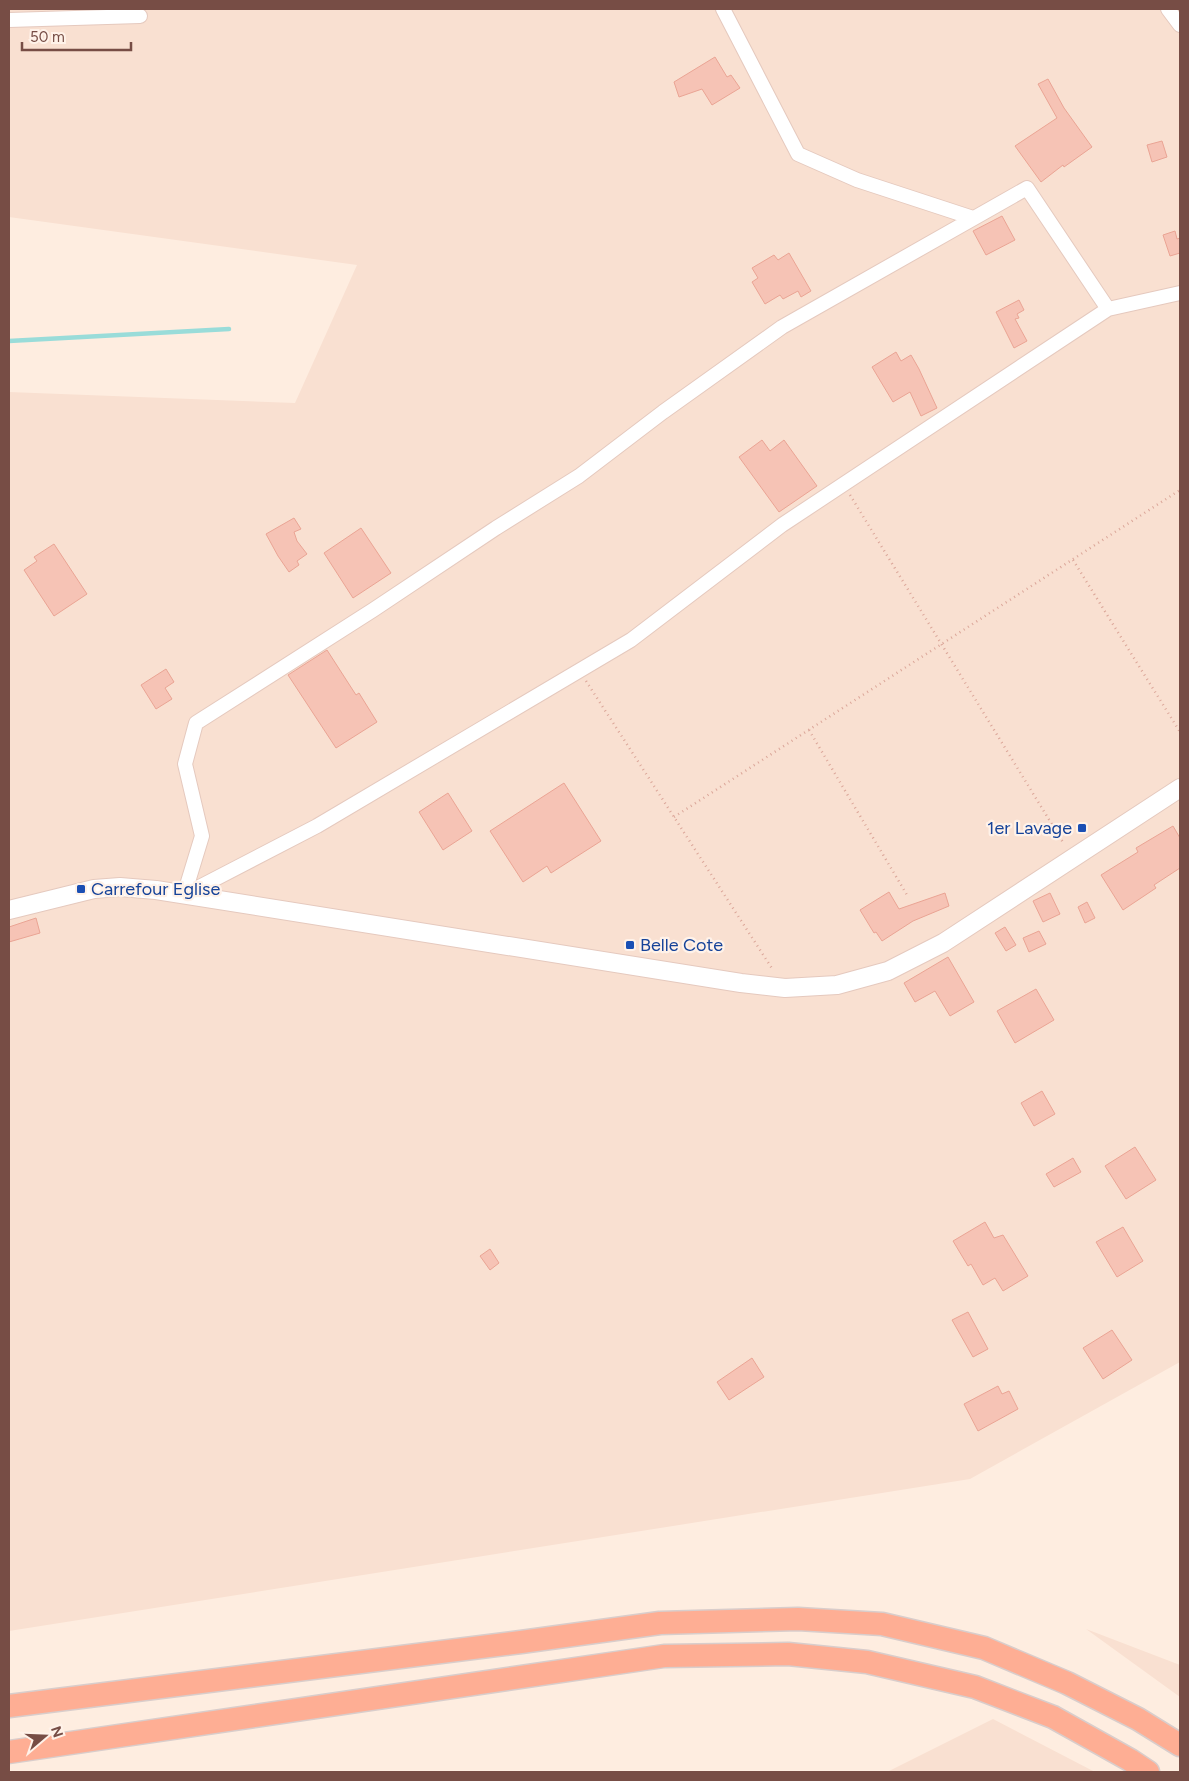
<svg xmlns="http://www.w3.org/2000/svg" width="1189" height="1781" font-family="Figtree,sans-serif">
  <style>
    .residential { fill: #f9e0d1 }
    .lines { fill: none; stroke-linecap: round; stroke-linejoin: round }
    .stream { stroke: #99dcd9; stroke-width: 4.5 }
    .building { fill: #f6c3b5; stroke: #eaa494 }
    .minor-casing { stroke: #e5c9be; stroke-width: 16 }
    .tertiary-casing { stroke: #e5c9be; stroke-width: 20 }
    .trunk-casing { stroke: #d9cdcb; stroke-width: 25 }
    .path { stroke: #dba699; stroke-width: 2.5; stroke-dasharray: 1 4; stroke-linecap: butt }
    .minor { stroke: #fff; stroke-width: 14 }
    .tertiary { stroke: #fff; stroke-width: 18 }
    .trunk { stroke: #feae94; stroke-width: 22 }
    .transit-dot { fill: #1a4fb4; stroke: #fff2e9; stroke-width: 2 }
    .labels { text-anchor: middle; stroke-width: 4.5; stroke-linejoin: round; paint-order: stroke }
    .transit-label { font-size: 18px; fill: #164399; stroke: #fff2e9; text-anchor: start }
  </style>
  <rect width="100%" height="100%" fill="#feede0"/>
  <path class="residential" d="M 9,9 L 1180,9 L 1180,1362 L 970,1479 L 9,1631 L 9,392 L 295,403 L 357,265 L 9,217 Z
    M 1086,1629 L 1180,1665 L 1180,1697 Z
    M 993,1719 L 1095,1772 L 887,1772 Z"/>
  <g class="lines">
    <path class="stream" d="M 9,341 L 229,329"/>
  </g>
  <path class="building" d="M 715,57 L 727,77 L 731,75 L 740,88 L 712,105 L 702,89 L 679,97 L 674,82 Z
    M 1048,79 L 1064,108 L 1092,147 L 1064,167 L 1063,165 L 1041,182 L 1015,146 L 1057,118 L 1038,84 Z
    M 1162,141 L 1167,157 L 1152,162 L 1147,145 Z
    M 1002,216 L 1015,240 L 986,255 L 973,231 Z
    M 1175,231 L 1177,239 L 1180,238 L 1180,253 L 1170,256 L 1163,235 Z
    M 789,253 L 811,291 L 801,297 L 798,291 L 783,299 L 780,295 L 765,304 L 752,282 L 758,278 L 752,268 L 774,255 L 778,260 Z
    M 1019,300 L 1024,310 L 1017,314 L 1019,318 L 1015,319 L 1027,341 L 1014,348 L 996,312 Z
    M 896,352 L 901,361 L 911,355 L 919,369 L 937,408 L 921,416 L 910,392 L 893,402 L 872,367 Z
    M 762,440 L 770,451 L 784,440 L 817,486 L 779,512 L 739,457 Z
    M 294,518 L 301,529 L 294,532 L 297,541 L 307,554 L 297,561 L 299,565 L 289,572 L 278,556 L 266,534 Z
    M 361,528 L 391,573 L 353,598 L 324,553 Z
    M 54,544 L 87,594 L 54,616 L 24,570 L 37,561 L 34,557 Z
    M 327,650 L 356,695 L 359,693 L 377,722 L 336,748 L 288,675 Z
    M 166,669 L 174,682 L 165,688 L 172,699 L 156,709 L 141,685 Z
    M 564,783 L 601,841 L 551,873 L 547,866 L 523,882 L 490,831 Z
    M 448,793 L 472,831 L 443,850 L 419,812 Z
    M 1173,826 L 1180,838 L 1180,868 L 1154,885 L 1156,888 L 1123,910 L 1101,875 L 1138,852 L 1136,848 Z
    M 889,892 L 899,909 L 945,893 L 949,906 L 913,921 L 882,941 L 876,932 L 874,933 L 860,910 Z
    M 1050,893 L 1060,914 L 1043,922 L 1033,901 Z
    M 1087,902 L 1095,918 L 1085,923 L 1078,907 Z
    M 36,918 L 40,933 L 9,942 L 9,927 Z
    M 1005,927 L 1016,945 L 1006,951 L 995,933 Z
    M 1039,931 L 1046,944 L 1029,952 L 1023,938 Z
    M 948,957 L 974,1002 L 950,1016 L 935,991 L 915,1002 L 904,983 Z
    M 1036,989 L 1054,1020 L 1015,1043 L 997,1011 Z
    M 1042,1091 L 1055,1114 L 1034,1126 L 1021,1103 Z
    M 1135,1147 L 1156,1180 L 1126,1199 L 1105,1166 Z
    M 1073,1158 L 1081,1172 L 1054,1187 L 1046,1174 Z
    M 985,1222 L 994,1238 L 1003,1235 L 1028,1276 L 1003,1291 L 995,1278 L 983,1285 L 971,1264 L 968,1266 L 953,1241 Z
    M 1123,1227 L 1143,1261 L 1117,1277 L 1096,1242 Z
    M 490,1249 L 499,1263 L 490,1270 L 480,1256 Z
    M 968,1312 L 988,1349 L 973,1357 L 952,1320 Z
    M 1112,1330 L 1132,1360 L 1103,1379 L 1083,1348 Z
    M 752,1358 L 764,1377 L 729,1400 L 717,1382 Z
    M 998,1386 L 1002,1394 L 1009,1391 L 1018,1409 L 978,1431 L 964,1404 Z"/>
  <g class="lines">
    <g class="minor-casing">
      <path id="minor" d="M 723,9 L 798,154 L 857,180 L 973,218
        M 1168,9 L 1180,25
        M 9,20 L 140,16
        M 184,895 L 202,836 L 185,764 L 196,723 L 373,610 L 496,528 L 579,476 L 663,412 L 782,327 L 1027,188 L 1108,309
        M 184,895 L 317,826 L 631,640 L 782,525 L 1108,309 L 1180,293"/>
    </g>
    <g class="tertiary-casing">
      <path id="tertiary" d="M 9,910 L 94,889 L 120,887 L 156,890 L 741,983 L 785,988 L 837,985 L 888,971 L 943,943 L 1180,788"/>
    </g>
    <g class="trunk-casing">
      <path id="trunk" d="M 9,1706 L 521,1642 L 660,1623 L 798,1619 L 882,1624 L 984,1648 L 1067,1683 L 1138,1719 L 1180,1745
        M 9,1752 L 664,1656 L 788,1654 L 867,1662 L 975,1687 L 1053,1717 L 1130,1760 L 1148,1772"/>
    </g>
    <path class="path" d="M 850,495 L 1064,844
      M 1073,560 L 1180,732
      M 586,681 L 773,970
      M 809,730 L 907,895
      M 674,817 L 1180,490"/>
    <use href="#minor" class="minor"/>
    <use href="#tertiary" class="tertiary"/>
    <use href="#trunk" class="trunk"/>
  </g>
  <g class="transit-dot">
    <rect x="1077" y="823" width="10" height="10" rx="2.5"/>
    <rect x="76" y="884" width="10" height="10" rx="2.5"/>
    <rect x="625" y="940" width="10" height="10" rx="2.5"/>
  </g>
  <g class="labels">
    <g class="transit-label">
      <text x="1072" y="834" text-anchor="end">1er Lavage</text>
      <text x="91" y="895">Carrefour Eglise</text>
      <text x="640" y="951">Belle Cote</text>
    </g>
  </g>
  <rect width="1189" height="1781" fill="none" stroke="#774d45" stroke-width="20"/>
  <g transform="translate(45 1736) rotate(71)" stroke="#fff2e9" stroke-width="4" paint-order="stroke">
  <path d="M0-4L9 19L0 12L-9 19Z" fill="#774d45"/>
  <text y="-8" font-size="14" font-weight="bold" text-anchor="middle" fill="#774d45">N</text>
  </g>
  <path d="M22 42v8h109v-8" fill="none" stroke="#774d45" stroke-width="2.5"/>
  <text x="30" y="42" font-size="15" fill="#774d45" stroke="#fff2e9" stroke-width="4" paint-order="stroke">50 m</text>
</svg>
